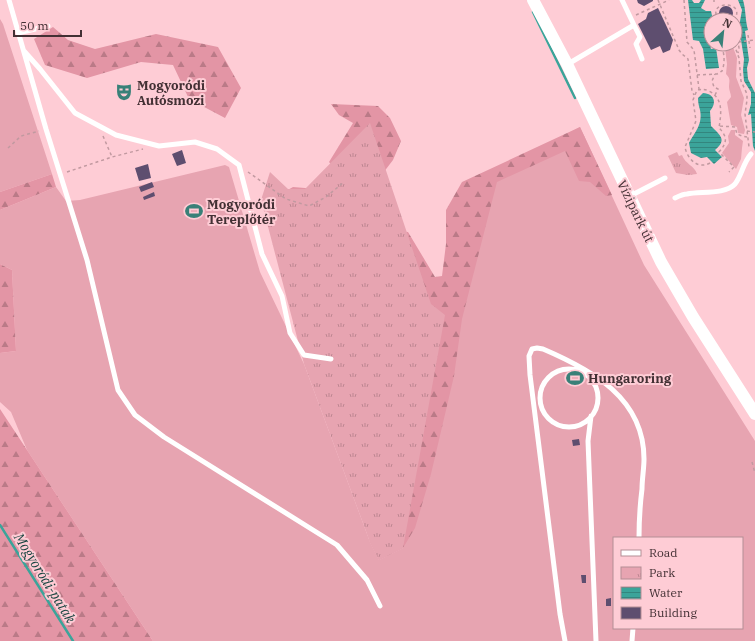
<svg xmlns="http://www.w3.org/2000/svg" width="755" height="641" font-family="'IBM Plex Serif',serif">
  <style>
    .green { fill: #e7a4b1; fill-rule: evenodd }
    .forest { fill: url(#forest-firs) }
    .park { fill: url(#park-tufts) }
    .water { fill: url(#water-rules) }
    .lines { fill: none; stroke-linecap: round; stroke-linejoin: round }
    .stream { stroke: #3ba49a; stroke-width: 2.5 }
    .building { fill: #5e4e6f }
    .path { stroke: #c199a0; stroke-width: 1.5; stroke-dasharray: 3 3; stroke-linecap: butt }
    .service { stroke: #fff; stroke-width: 5 }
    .tertiary { stroke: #fff; stroke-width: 12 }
    .labels { text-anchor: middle; stroke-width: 4; stroke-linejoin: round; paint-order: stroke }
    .poi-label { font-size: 13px; font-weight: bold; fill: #433034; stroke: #feccd5; text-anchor: start }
    .street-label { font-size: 13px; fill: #433034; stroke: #feccd5 }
    .water-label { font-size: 14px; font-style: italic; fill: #16443f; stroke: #feccd5 }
  </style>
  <defs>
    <pattern id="forest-firs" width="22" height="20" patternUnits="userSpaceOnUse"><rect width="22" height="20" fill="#e395a5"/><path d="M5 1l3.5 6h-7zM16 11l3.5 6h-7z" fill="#ba7a87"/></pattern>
    <pattern id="park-tufts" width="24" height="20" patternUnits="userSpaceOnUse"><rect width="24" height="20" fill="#e7a4b1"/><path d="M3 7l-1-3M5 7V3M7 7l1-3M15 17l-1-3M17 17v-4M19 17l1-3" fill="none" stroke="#bd8691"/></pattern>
    <pattern id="water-rules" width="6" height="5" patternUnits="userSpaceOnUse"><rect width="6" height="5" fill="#3ba49a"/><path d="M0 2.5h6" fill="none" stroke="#33867e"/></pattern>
  </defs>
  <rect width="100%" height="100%" fill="#feccd5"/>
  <path class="green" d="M 0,19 L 3,24 L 52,174 L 0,192 Z
    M 728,45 L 733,47 L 737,58 L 736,77 L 744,98 L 741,115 L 745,130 L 744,134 L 738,133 L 737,127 L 731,125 L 727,102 L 731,97 C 731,94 729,90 729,87 C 729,81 731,79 726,74 L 727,64 L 725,48 L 725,46 Z
    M 580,127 L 644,265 L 755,441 L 755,641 L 153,641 L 27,450 L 11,412 L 0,402 L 0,353 L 16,351 L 12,270 L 0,264 L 0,210 L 56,187 L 66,201 L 80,200 L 225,165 L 229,167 L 260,272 L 304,364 L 370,542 L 379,560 L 403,548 L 467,187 ZM 614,538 L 742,538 L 742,628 L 614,628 Z
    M 731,130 L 735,130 L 735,135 L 743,141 L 742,148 L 741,159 L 736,169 L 722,153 L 729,143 L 728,136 Z"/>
  <path class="forest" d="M 53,27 L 68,40 L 95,49 L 156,34 L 218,47 L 241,88 L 225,118 L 189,99 L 173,65 L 141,62 L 87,78 L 45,65 L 34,39 Z
    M 331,104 L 378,106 L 390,118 L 401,141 L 393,160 L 377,181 L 395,231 L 408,232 L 435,277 L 442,276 L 446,244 L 446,210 L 462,182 L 580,127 L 612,195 L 606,196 L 590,182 L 579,181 L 565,151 L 497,182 L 462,319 L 454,376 L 431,474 L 415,528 L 403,548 L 379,560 L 370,542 L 268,201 L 293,187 L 317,189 L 337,171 L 329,162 L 353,123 L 339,115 Z
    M 52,174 L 56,187 L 0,210 L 0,192 Z
    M 0,264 L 12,270 L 16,351 L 0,353 Z
    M 0,409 L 153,641 L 0,641 Z"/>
  <path class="park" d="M 370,123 L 431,304 L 445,315 L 403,548 L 379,560 L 370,542 L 304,364 L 261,200 L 270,172 L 288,189 L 305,189 Z
    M 677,152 L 679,156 L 682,155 C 685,164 695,166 697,174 L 688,175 L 676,173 L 668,156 Z"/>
  <path class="water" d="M 688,0 L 692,0 L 694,3 L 699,3 L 701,0 L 705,0 L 701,8 L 706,11 L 711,11 L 713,20 L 711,20 L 711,23 L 708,23 L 709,34 L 711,34 L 711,40 L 709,41 L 711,49 L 716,48 L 719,68 L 706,69 L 703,49 L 699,41 L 693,40 Z
    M 738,0 L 743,0 C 746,10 745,20 748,30 L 745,31 L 749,60 L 747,68 L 748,79 L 755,93 L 755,151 L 753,146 L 751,114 L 748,115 L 751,104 L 751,92 L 744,81 L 743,70 L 744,59 L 739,27 L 742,10 Z
    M 703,93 C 715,94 717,103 710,111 L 711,126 C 721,136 727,140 715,150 L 722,157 L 714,164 L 707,157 L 701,158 L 691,153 L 689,143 C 695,132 703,124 700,110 C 699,106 698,103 698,98 Z"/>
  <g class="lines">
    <path class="stream" d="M 533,12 L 575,98
      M 0,525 L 73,641"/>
  </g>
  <path class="building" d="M 637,0 L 653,0 L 653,1 L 644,6 L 638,3 Z
    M719 13a7 7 0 1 1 14 0a7 7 0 1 1-14 0Z
    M 658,8 L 673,40 L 670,50 L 663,53 L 660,46 L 651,50 L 638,24 L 646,19 L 648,13 Z
    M 182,150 L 186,163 L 177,166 L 172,154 Z
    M 148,164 L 151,178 L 139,181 L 135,168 Z
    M 152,182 L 154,187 L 141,192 L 139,187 Z
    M 154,192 L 155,196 L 144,200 L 143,197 Z
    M 579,439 L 580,445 L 573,446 L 572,440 Z
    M 581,575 L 586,575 L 586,583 L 582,583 Z
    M 611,598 L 611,606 L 606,606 L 606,599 Z"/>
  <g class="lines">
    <path class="path" d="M 658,0 L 679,50 L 682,54 L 688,59 L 692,91 L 694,95
      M 684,0 L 687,42 L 694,50 L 699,89
      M 714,0 L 714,2
      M 636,15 L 669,0
      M 719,20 C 704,0 748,0 734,20
      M 735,35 L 737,36 L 739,48 L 738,53
      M 748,35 L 750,48
      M 738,42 L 755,40
      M 734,44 L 739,58 L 741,81 L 747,94 L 747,100 L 745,114 L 749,147
      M 697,75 L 717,74 L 722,71 C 725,64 725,51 720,44
      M 715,95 L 718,89 L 714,87 L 712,81 L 715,74
      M 720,126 L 735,127 L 737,134 L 742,136 L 747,137
      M 747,131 L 755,132
      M 103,136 L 112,157
      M 8,148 L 21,136 L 39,131
      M 710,163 C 697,170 687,158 685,147 L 696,121 L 693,100 L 697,90 C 702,89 705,89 709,91 C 724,99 721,114 719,128 C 728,137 727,143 719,152 L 734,167 L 729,172
      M 67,172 L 112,157 L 143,149
      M 248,172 L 286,199 L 309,206 L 326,197 L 344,182
      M 752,462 L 755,473"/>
    <path class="service" d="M 9,0 L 46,129 L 87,260 L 118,390 L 135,415 L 164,437 L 337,545 L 367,580 L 380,606
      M 634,25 L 640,37 L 636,44 L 642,59
      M 18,33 L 48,26
      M 24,51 L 40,69 L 75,113 L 116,135 L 159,146 L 195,142 L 217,149 L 239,165 L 262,254 L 282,296 L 290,333 L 304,355 L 331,359
      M 568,64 L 634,25 L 622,0
      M 630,196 L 665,178
      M 675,198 C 679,196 683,194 687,194 C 700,191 725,195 735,184 C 742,175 743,163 751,154
      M540 398a29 29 0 1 1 58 0a29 29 0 1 1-58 0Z
      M 591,416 L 588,441 L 596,641
      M 565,641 L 560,614 L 530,375 L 529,356 L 532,349 L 537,348 L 543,349 C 592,370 644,398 644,459 C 644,469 642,479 642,489 C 640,505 639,522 639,538
      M 632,641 L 633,628"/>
    <path class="tertiary" d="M 533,0 L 567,64 L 661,262 L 693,317 L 755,414"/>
  </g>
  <defs>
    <g id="theatre-bare" transform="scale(1.38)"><path d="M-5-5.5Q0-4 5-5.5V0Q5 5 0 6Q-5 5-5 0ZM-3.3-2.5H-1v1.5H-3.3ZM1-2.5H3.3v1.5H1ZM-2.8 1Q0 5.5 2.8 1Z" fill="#398078" stroke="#feccd5" stroke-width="2.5" paint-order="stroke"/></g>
    <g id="stadium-bare" transform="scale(1.38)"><path d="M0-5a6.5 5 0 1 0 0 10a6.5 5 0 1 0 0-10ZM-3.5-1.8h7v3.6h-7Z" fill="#398078" stroke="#feccd5" stroke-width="2.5" paint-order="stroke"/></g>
  </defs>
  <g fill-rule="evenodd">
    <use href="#theatre-bare" x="124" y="92"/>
    <use href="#stadium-bare" x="194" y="211"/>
    <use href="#stadium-bare" x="575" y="378"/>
  </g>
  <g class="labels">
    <g class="poi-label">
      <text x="137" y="90">Mogyoródi<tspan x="137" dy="15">Autósmozi</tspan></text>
      <text x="207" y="209">Mogyoródi<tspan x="207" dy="15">Tereplőtér</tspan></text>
      <text x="588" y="383">Hungaroring</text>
    </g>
    <g class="street-label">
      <text transform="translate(636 211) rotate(64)" y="5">Vízipark út</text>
    </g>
    <g class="water-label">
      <text transform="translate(45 578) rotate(58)" y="5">Mogyoródi-patak</text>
    </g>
  </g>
  <rect x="613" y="537" width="130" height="92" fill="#feccd5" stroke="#b38e95"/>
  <rect x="621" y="550" width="20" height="6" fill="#ffffff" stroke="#b38e95"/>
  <text x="649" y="557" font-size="12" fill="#433034">Road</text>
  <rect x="621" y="567" width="20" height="12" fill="url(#park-tufts)" stroke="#b38e95"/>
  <text x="649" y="577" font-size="12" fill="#433034">Park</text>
  <rect x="621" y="587" width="20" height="12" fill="url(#water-rules)" stroke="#b38e95"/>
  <text x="649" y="597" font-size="12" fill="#433034">Water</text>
  <rect x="621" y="607" width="20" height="12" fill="#5e4e6f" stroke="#b38e95"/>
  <text x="649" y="617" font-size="12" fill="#433034">Building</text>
  <g transform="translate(723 32) rotate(27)"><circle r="19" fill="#feccd5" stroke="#b38e95"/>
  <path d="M0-3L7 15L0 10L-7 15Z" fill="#398078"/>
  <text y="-6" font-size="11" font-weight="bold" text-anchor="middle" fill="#433034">N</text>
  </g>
  <path d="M14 30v6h67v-6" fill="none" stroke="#433034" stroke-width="2"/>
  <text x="20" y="30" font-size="12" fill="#433034" stroke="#feccd5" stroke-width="3" paint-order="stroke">50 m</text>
</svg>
